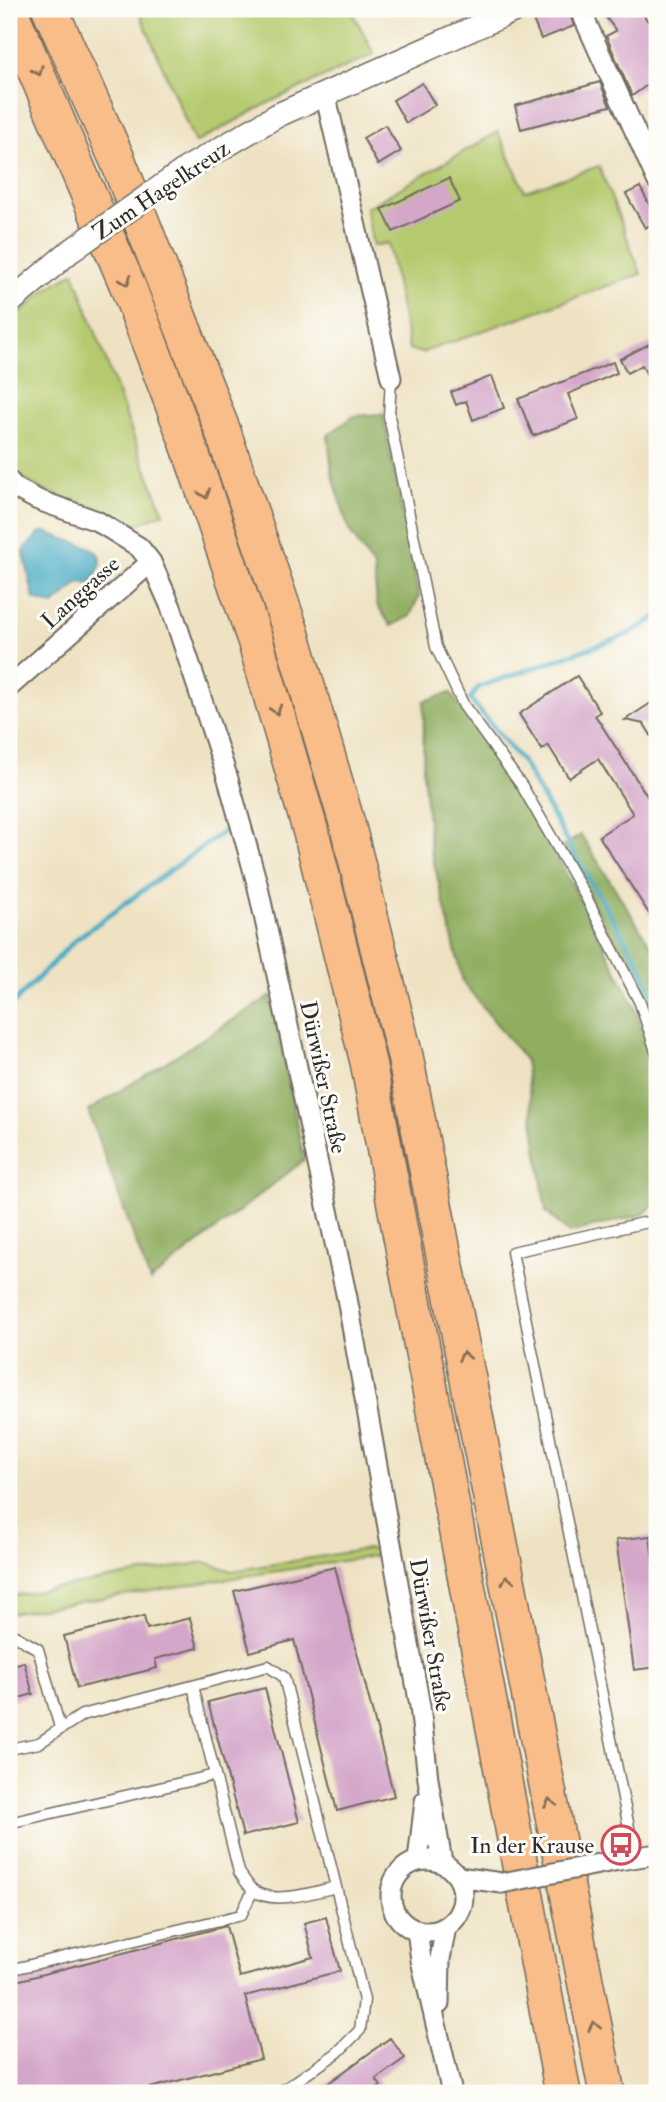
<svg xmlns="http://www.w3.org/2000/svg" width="666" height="2102" font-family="'IM FELL Double Pica',serif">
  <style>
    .green { fill: #b5ca6e; stroke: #707a4c; stroke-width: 2 }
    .forest { fill: #90ae61; stroke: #5e6c46; stroke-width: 2 }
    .water { fill: #44aac3; stroke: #386a77; stroke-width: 2 }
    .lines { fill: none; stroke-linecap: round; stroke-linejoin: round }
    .stream { stroke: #44aac3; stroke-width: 5 }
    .building { fill: #d4a6c9 }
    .service-casing { stroke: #6f6b60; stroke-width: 13 }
    .minor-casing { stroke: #6f6b60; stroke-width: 23 }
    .tertiary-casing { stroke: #6f6b60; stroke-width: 26 }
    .motorway-casing { stroke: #6f6b60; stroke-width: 38 }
    .service { stroke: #fff; stroke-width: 10 }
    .minor { stroke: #fff; stroke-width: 19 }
    .tertiary { stroke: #fff; stroke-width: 23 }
    .motorway { stroke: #f8bd89; stroke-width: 35 }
    .minor-bridge-casing { stroke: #6f6b60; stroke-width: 23; stroke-linecap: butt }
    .tertiary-bridge-casing { stroke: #6f6b60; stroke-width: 26; stroke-linecap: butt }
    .minor-bridge { stroke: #fff; stroke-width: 19 }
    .tertiary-bridge { stroke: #fff; stroke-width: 23 }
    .oneway { stroke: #876d55 }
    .labels { text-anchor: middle; stroke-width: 6; stroke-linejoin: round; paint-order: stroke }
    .street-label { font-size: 23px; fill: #2b2b2b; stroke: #fdfcf7 }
    .poi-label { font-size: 23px; fill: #2b2b2b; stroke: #fdfcf7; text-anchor: end }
  </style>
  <rect width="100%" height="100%" fill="#fdfcf7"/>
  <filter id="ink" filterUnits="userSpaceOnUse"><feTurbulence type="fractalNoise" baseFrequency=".0143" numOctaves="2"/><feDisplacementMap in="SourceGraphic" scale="14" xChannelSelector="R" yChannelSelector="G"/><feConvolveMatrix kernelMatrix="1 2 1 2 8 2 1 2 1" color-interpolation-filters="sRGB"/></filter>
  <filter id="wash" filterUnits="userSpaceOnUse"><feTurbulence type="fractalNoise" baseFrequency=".00686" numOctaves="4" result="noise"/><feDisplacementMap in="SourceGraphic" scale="28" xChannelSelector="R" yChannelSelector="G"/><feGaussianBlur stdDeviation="1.57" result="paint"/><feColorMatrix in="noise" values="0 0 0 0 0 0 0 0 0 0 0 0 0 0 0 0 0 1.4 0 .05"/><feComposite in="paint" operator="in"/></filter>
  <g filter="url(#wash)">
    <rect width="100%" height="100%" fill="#eee2c2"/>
    <path class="green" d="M 138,9 L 351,9 L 374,54 L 272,101 L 195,143 Z
      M 498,132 L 525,191 L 599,166 L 641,274 L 421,353 L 409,349 L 388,243 L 373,246 L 366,208 Z
      M 74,272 L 139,452 L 164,513 L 131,527 C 120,521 109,512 97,508 C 64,496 33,493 9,465 L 9,324 L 44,291 Z
      M 367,1549 L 374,1550 L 380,1555 L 9,1613 L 9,1596 L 205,1562 L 232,1571 Z"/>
    <path class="forest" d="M 383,414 L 419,596 L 410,616 L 391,626 L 377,605 L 374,568 L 349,530 L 332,473 L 328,435 L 354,416 Z
      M 451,693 L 534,816 L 582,902 L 634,1005 L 657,1072 L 657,1200 L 644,1214 L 569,1233 L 546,1212 L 525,1060 L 463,982 L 431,851 L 423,772 L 424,701 Z
      M 581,835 L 657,955 L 657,1035 L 646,1001 L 562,847 Z
      M 271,996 L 304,1160 L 150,1281 L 88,1111 Z"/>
    <path class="water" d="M 42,531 L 92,548 L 100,556 L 101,564 L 91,584 L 79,582 L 54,605 L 34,599 L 24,553 L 26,547 Z"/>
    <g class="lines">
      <path class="stream" d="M 657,617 L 627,635 L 479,687 L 470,699 L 523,763 L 578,861 L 637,959 L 657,1003
        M 9,1008 L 75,940 L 227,829"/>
    </g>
    <g id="blocks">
      <path class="building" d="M 545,9 L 568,9 L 574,26 L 541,39 L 531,15 Z
        M 600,9 L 639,9 L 657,34 L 657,78 L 632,96 L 606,36 L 616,31 Z
        M 600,82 L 610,106 L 521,129 L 515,106 Z
        M 422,83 L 435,105 L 406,123 L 393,100 Z
        M 385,125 L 401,151 L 378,165 L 363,138 Z
        M 449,178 L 460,201 L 393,232 L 382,209 Z
        M 640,187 L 657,219 L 657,222 L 645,228 L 626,194 Z
        M 657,340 L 657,394 L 642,365 L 627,373 L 620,359 Z
        M 613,362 L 617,373 L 568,394 L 578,419 L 533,436 L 518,399 Z
        M 492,376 L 504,408 L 473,420 L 466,401 L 456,405 L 451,392 Z
        M 577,676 L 600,712 L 595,715 L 651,802 L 657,798 L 657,926 L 599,836 L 633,814 L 598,759 L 569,778 L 548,745 L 542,750 L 519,714 Z
        M 657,699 L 657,745 L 644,724 L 625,720 Z
        M 650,1536 L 657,1590 L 657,1667 L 634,1670 L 616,1540 Z
        M 335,1567 L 394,1796 L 337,1811 L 294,1640 L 250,1652 L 234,1591 Z
        M 144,1616 L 147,1629 L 190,1618 L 198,1648 L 155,1659 L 157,1668 L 77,1688 L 64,1636 Z
        M 24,1662 L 33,1694 L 9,1701 L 9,1666 Z
        M 265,1688 L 299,1822 L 243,1836 L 208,1702 Z
        M 326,1917 L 340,1971 L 245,1996 L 261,2059 L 131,2093 L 9,2093 L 9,1983 L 226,1926 L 240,1977 L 313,1957 L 304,1923 Z
        M 390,2038 L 405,2058 L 376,2079 L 381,2086 L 371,2093 L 315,2093 Z"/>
    </g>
  </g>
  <g filter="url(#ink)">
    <use href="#blocks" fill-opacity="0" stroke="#6f6b60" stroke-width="2"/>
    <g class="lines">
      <g class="service-casing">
        <path id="service" d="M 391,378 L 389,416 L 436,647 L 464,706 L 522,786 L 586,897 L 640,1003 L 657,1054
          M 9,1637 L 15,1636 L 38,1649 L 60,1728
          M 193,1686 L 239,1872 C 243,1878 248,1886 253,1890 C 272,1906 314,1892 336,1887
          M 9,1749 L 39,1743 L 82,1715 L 268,1666 L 284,1677 L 364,2000 L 360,2030 L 337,2053 L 279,2093
          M 9,1823 L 215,1775
          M 635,1857 L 512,1252 L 657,1220
          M 9,1970 L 241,1915 L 253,1890"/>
      </g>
      <g class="minor-casing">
        <path id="minor" d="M 580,9 L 657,180
          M 325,93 L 391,378
          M 9,481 L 15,488 L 38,500 L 97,521 L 139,547 L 151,562 L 171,607 L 228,779 L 257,883 L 347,1298 L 420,1706 L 428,1779 L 442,1862
          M 9,687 L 151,562
          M 418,1860 L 425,1801
          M 619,1860 L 657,1854
          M391 1896a36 36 0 1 1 72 0a36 36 0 1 1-72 0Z
          M 458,1877 L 502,1883
          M 417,1930 L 421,1960 L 452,2093
          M 439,2004 L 440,1959 L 446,1927"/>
      </g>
      <g class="tertiary-casing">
        <path id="tertiary" d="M 186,169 L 278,115 L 517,9
          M 9,303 L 68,253"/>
      </g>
      <g class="motorway-casing">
        <path id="motorway" d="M 9,9 L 127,284 L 187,441 L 255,640 L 312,836 L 368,1062 L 563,2093
          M 50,9 L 118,161 L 222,429 L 291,632 L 347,823 L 405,1056 L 607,2093"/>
      </g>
      <use href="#service" class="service"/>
      <use href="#minor" class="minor"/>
      <use href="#tertiary" class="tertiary"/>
      <use href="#motorway" class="motorway"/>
      <g class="minor-bridge-casing">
        <path id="minor-bridge" d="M 502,1883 L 619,1860"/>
      </g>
      <g class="tertiary-bridge-casing">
        <path id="tertiary-bridge" d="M 68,253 L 186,169"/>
      </g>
      <use href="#minor-bridge" class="minor-bridge"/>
      <use href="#tertiary-bridge" class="tertiary-bridge"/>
    </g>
    <defs><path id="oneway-chevron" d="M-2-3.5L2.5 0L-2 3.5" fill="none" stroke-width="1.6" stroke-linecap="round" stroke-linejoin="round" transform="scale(1.75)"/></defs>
    <g class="oneway">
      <use href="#oneway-chevron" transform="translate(38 71) rotate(66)"/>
      <use href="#oneway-chevron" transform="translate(126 281) rotate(68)"/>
      <use href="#oneway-chevron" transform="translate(205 494) rotate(71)"/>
      <use href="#oneway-chevron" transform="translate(276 710) rotate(73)"/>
      <use href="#oneway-chevron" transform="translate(464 1356) rotate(-101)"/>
      <use href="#oneway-chevron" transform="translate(507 1580) rotate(-101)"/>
      <use href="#oneway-chevron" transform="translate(550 1803) rotate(-101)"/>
      <use href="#oneway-chevron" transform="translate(594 2026) rotate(-101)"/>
    </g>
  </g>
  <defs>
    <g id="bus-ring" transform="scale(2.0125)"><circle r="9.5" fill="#fdfcf7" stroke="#d1495b" stroke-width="1.5"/><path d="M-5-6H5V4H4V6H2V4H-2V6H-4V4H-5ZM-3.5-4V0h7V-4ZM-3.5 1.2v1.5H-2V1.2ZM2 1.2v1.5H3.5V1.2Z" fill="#d1495b"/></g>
  </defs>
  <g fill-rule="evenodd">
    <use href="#bus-ring" x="621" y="1845"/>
  </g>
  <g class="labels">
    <g class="street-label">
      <text transform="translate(161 190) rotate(-34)" y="8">Zum Hagelkreuz</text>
      <text transform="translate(80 592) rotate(-42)" y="8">Langgasse</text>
      <text transform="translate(324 1077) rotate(78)" y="8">Dürwißer Straße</text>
      <text transform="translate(431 1635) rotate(80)" y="8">Dürwißer Straße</text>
    </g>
    <g class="poi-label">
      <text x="594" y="1853">In der Krause</text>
    </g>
  </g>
  <rect width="666" height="2102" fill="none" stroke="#fdfcf7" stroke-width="35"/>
</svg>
